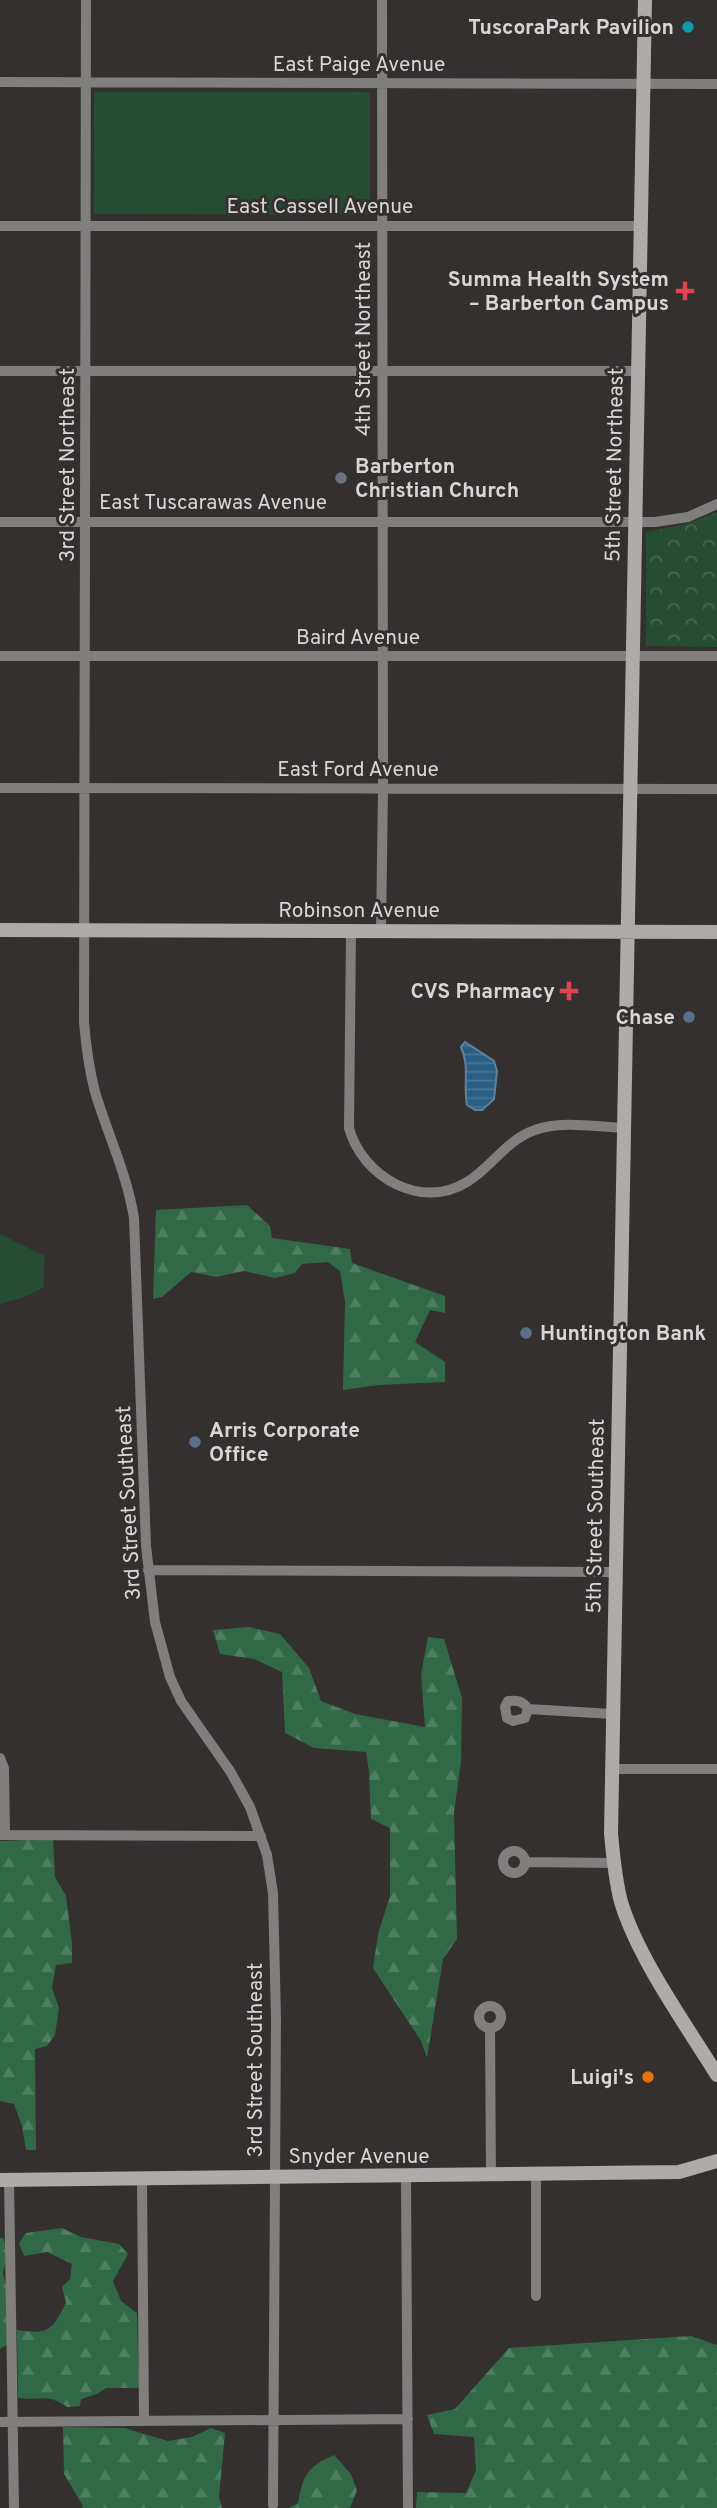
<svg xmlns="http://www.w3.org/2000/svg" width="717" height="2508" font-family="Overpass,sans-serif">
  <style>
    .green { fill: #264d34 }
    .forest { fill: url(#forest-firs) }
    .park { fill: url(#park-crowns) }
    .water { fill: url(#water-rules); stroke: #5e829c; stroke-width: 2 }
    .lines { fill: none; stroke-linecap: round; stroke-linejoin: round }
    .street { stroke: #807f7e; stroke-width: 10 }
    .secondary { stroke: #adacaa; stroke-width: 14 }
    .culture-dot { fill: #0f9aa8; stroke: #33302f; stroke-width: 2.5 }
    .health-dot { fill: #e0444e; stroke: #33302f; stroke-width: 2.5 }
    .worship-dot { fill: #6b7280; stroke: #33302f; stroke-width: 2.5 }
    .service-dot { fill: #5c6f8a; stroke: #33302f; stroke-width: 2.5 }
    .food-dot { fill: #e8710a; stroke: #33302f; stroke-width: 2.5 }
    .labels { text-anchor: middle; stroke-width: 6; stroke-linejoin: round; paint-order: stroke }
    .poi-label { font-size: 21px; font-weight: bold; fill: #d8d6d5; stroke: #33302f; text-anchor: end }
    .street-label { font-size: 21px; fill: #d8d6d5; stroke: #33302f }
  </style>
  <defs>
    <pattern id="forest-firs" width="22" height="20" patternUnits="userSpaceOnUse" patternTransform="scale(1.75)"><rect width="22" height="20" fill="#316946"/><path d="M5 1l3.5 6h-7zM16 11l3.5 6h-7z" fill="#4e7e60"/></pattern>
    <pattern id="park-crowns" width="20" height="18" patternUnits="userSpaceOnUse" patternTransform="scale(1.75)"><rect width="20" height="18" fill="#264d34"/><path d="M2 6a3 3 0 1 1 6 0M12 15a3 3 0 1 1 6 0" fill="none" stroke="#456650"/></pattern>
    <pattern id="water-rules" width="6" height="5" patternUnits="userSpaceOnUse" patternTransform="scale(1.75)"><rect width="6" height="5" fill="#2a5e84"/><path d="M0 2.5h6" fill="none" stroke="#487494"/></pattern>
  </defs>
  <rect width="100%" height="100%" fill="#33302f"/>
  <path class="green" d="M 94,92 L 370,92 L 370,215 L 94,214 Z
    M 0,1234 L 45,1256 L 43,1288 L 24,1297 L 0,1304 Z"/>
  <path class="forest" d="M 247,1205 L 270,1226 L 272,1238 L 350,1249 L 352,1263 L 445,1296 L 445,1313 L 430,1310 L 415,1342 L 445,1362 L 445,1382 L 378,1385 L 343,1390 L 345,1302 L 340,1271 L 328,1262 L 302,1264 L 295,1273 L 275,1278 L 244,1271 L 216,1277 L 191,1272 L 162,1297 L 153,1299 L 156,1210 Z
    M 249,1627 L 280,1634 L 309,1668 L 321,1701 L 355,1714 L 425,1727 L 421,1674 L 428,1637 L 444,1639 L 462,1698 L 461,1761 L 454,1813 L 457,1939 L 443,1959 L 427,2058 L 421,2041 L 373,1968 L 378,1934 L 390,1896 L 390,1828 L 371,1819 L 369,1772 L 366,1752 L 314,1748 L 285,1733 L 282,1672 L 254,1659 L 220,1654 L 213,1630 Z
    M 53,1839 L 55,1877 L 66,1896 L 72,1943 L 72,1963 L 56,1965 L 52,1988 L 59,2008 L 55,2035 L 47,2046 L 35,2049 L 36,2150 L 26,2150 L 22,2126 L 14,2104 L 0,2101 L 0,1841 Z
    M 62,2228 L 81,2237 L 119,2244 L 128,2254 L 113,2281 L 121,2301 L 137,2313 L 139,2388 L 106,2388 L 97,2394 L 81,2399 L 80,2406 L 67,2407 C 47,2393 40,2401 18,2398 L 17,2330 C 49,2335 52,2330 66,2303 L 62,2287 L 70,2279 L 72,2264 L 47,2252 L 24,2256 L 19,2243 L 26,2233 Z
    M 0,2238 L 3,2238 L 8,2252 L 3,2273 L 7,2291 L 7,2345 L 0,2349 Z
    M 691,2336 L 717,2345 L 717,2508 L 416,2508 L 417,2492 L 466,2493 L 476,2470 L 474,2437 L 434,2434 L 427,2415 L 455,2409 L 509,2348 Z
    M 63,2427 L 124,2428 L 168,2441 L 192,2437 L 211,2428 L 225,2433 L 219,2497 L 222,2508 L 82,2508 L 83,2506 L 64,2474 Z
    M 334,2455 L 351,2474 L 357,2490 L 350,2508 L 289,2508 L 298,2503 C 303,2475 307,2467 334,2455 Z"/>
  <path class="park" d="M 717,512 L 717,647 L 646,646 L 646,532 L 687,524 Z"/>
  <path class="water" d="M 465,1042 L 494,1061 L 497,1071 L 494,1099 L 482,1110 L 475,1110 L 467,1105 C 463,1085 470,1066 461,1047 Z"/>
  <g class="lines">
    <path class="street" d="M 86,0 L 84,1022 C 86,1046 89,1069 95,1092 C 108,1135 127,1174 134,1218 L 146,1546 L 155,1622 L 170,1677 L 181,1701 L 230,1771 L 250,1807 L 267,1855 L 273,1893 L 276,2019 L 273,2505
      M 0,82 L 717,84
      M 0,226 L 639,226
      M 0,371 L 637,371
      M 0,522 L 655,522 L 688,517 L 717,504
      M 0,656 L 717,656
      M 0,788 L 717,789
      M 351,931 L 349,1128 C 362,1176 420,1211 467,1182 C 492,1167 506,1140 535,1130 C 561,1120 597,1127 626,1128
      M 381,931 L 383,788 L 382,0
      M 148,1570 L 614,1572
      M 528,1709 L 525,1718 L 513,1721 L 507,1718 L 505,1707 L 508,1701 C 518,1700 523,1701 528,1709 L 612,1714
      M 0,1758 L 4,1768 L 5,1835
      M 611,1769 L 717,1769
      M 0,1835 L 261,1836
      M503 1862a11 11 0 1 1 22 0a11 11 0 1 1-22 0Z
      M 526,1862 L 613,1863
      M479 2017a11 11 0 1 1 22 0a11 11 0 1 1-22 0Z
      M 490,2028 L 491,2176
      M 406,2177 L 408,2508
      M 142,2179 L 144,2421
      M 9,2180 L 14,2508
      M 536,2296 L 536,2175
      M 0,2422 L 408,2419"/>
    <path class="secondary" d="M 645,0 L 611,1833 C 613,1856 615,1879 621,1902 C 638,1958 686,2025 717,2075
      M 0,930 L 717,932
      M 0,2180 L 679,2172 L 717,2161"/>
  </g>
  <circle class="culture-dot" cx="688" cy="27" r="7"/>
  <g class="health-dot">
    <path d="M681.5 280.5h7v7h7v7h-7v7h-7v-7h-7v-7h7z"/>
    <path d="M565.5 980.5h7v7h7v7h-7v7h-7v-7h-7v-7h7z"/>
  </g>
  <circle class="worship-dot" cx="341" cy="478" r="7"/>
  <g class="service-dot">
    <circle cx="689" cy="1017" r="7"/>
    <circle cx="526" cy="1333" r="7"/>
    <circle cx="195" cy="1442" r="7"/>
  </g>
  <circle class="food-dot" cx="648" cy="2077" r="7"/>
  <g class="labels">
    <g class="poi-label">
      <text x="674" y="34">TuscoraPark Pavilion</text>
      <text x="669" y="286">Summa Health System<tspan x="669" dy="24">– Barberton Campus</tspan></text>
      <text x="355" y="473" text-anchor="start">Barberton<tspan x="355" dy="24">Christian Church</tspan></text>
      <text x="555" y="998">CVS Pharmacy</text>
      <text x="675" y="1024">Chase</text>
      <text x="540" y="1340" text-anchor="start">Huntington Bank</text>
      <text x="209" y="1437" text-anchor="start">Arris Corporate<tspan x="209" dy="24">Office</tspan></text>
      <text x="634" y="2084">Luigi's</text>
    </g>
    <g class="street-label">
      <text x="359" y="71">East Paige Avenue</text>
      <text x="320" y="213">East Cassell Avenue</text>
      <text transform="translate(363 339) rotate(-90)" y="7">4th Street Northeast</text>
      <text transform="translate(67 465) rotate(-90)" y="7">3rd Street Northeast</text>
      <text transform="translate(614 465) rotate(-89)" y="7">5th Street Northeast</text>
      <text x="213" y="509">East Tuscarawas Avenue</text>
      <text x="358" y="644">Baird Avenue</text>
      <text x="358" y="776">East Ford Avenue</text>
      <text x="359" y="917">Robinson Avenue</text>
      <text transform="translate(128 1503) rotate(-93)" y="7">3rd Street Southeast</text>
      <text transform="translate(595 1516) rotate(-89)" y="7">5th Street Southeast</text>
      <text transform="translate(255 2060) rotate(-90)" y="7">3rd Street Southeast</text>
      <text x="359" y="2163">Snyder Avenue</text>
    </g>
  </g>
</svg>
